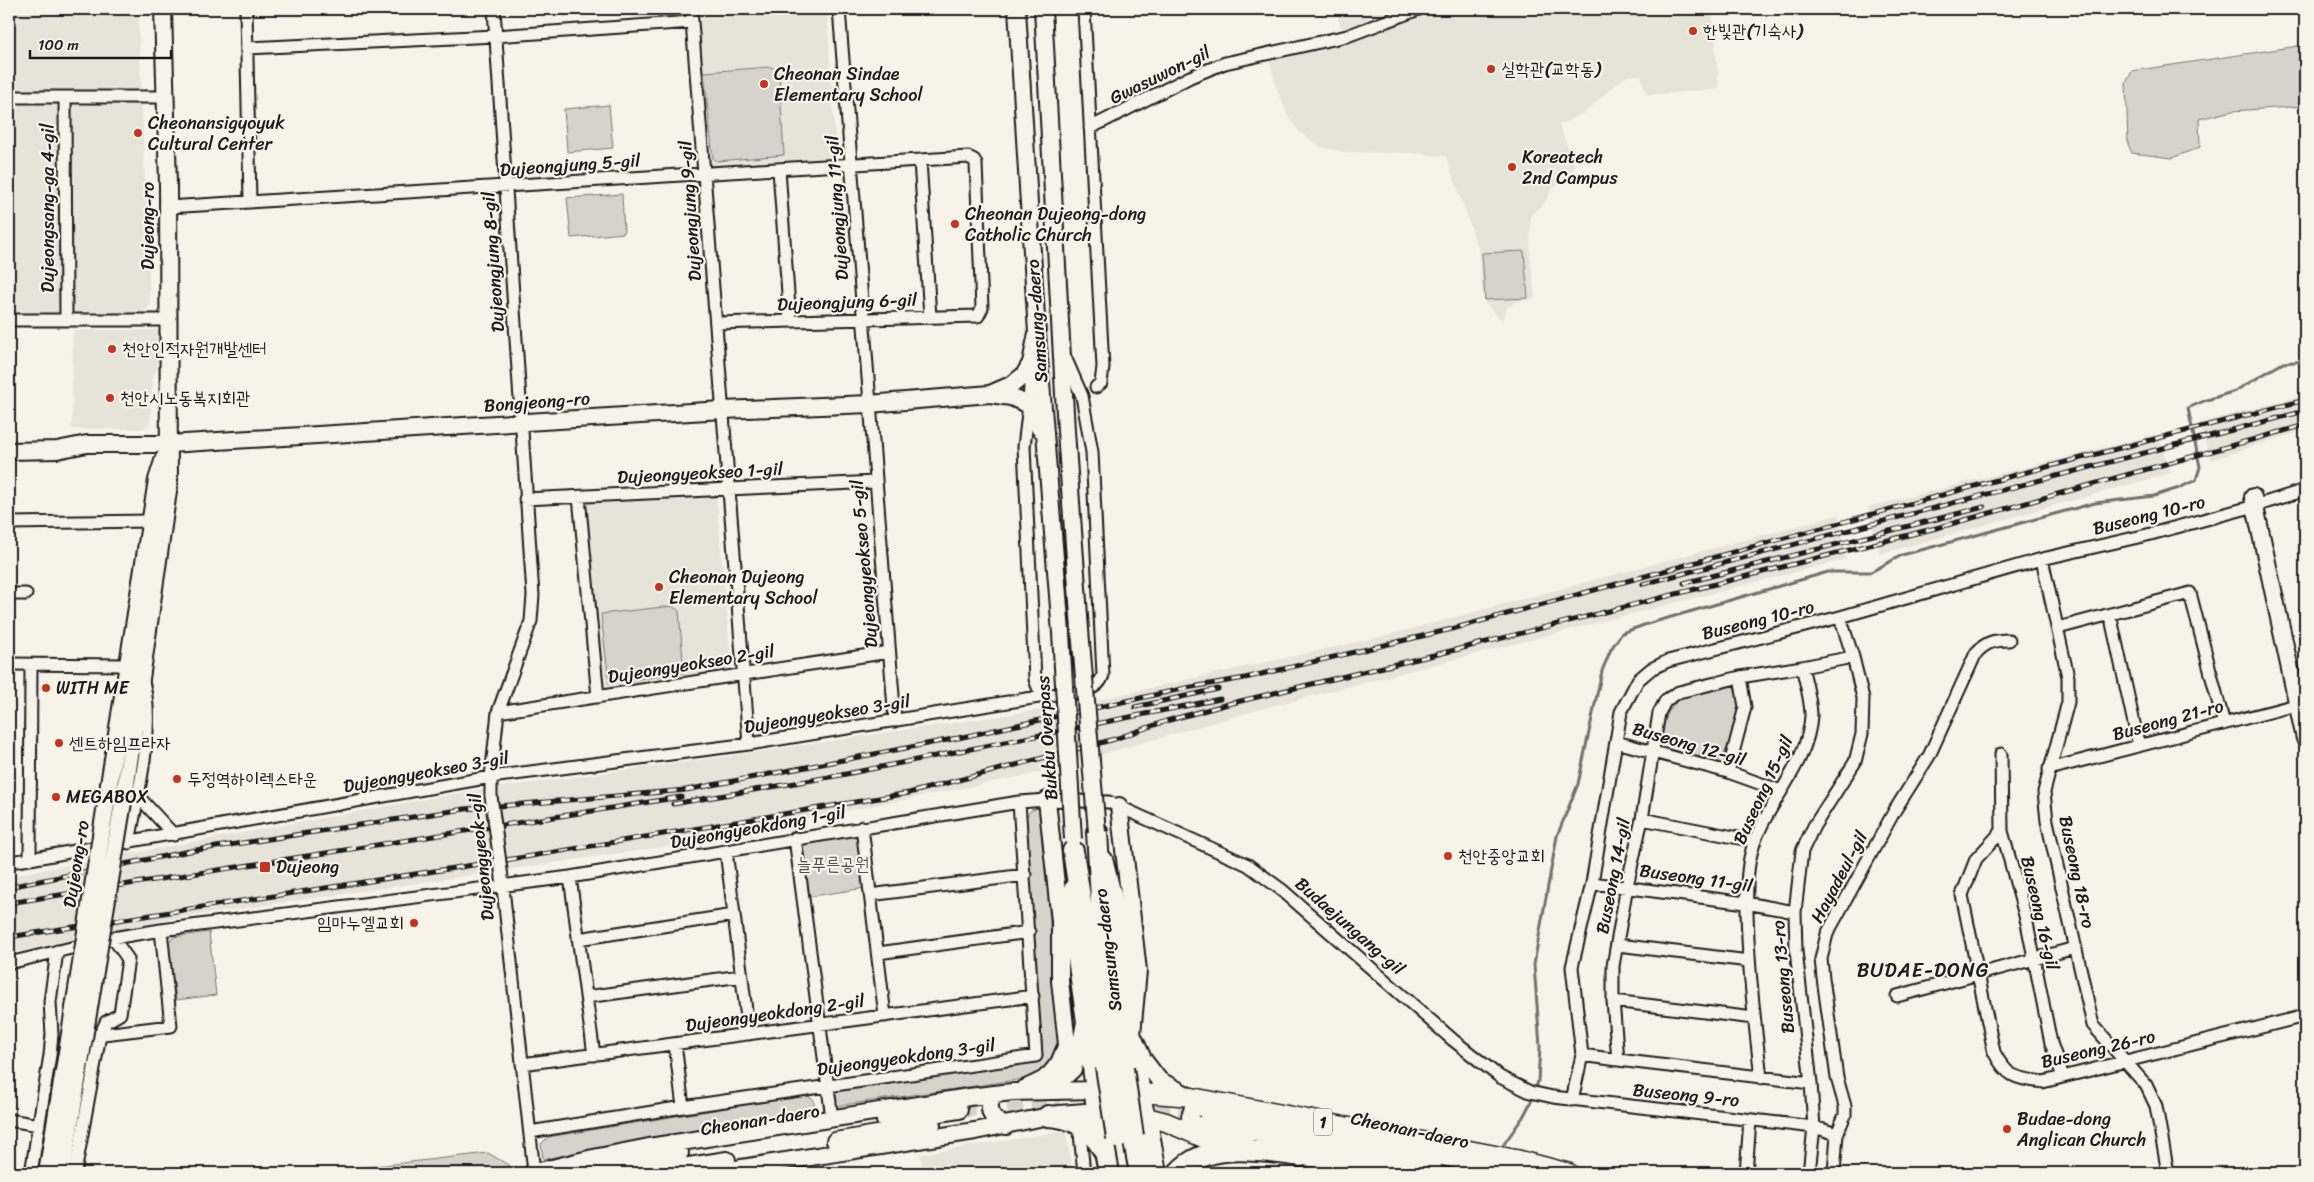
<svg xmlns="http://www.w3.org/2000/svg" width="2314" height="1182" font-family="Sriracha,'Poor Story',sans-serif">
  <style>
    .built { fill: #e6e3d9 }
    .green { fill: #d7d3cb; stroke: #7a7874 }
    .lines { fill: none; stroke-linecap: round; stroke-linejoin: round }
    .stream { stroke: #72716c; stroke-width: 3 }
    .secondary-tunnel { stroke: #d6d3c9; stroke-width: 16; stroke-dasharray: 16 8; stroke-linecap: butt }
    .street-casing { stroke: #1c1c1c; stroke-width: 15 }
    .secondary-casing { stroke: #1c1c1c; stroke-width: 20 }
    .primary-casing { stroke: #1c1c1c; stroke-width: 21 }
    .highway-casing { stroke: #1c1c1c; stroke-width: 24 }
    .street { stroke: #f7f3e8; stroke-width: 11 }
    .secondary { stroke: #f7f3e8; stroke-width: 16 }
    .primary { stroke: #f7f3e8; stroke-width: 18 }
    .highway { stroke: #f7f3e8; stroke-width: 20 }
    .rail-casing { stroke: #1c1c1c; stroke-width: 5 }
    .rail { stroke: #f7f3e8; stroke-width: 3; stroke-dasharray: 9; stroke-linecap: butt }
    .street-bridge-casing { stroke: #1c1c1c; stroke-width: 15; stroke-linecap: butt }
    .secondary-bridge-casing { stroke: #1c1c1c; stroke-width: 20; stroke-linecap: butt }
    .highway-bridge-casing { stroke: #1c1c1c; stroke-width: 24; stroke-linecap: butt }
    .street-bridge { stroke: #f7f3e8; stroke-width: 11 }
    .secondary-bridge { stroke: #f7f3e8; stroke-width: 16 }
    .highway-bridge { stroke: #f7f3e8; stroke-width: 20 }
    .poi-dot { fill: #c8321e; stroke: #f7f3e8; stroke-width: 2 }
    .labels { text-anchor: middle; stroke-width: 4.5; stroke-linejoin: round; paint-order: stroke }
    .shield { fill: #f7f3e8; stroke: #5e5c59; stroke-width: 1 }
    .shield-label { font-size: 16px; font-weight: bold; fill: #1c1c1c }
    .poi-label { font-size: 18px; fill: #1c1c1c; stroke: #f7f3e8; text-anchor: start }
    .street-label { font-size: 18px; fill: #1c1c1c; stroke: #f7f3e8 }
    .park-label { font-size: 18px; fill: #545351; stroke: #f7f3e8 }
    .quarter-label { font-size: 20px; letter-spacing: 1px; fill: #1c1c1c; stroke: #f7f3e8 }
  </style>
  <rect width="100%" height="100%" fill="#f7f3e8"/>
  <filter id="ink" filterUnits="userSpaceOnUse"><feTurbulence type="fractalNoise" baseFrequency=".02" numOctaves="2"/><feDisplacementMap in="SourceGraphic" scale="10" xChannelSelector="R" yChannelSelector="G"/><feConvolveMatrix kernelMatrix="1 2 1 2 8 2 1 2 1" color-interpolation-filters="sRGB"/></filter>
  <g filter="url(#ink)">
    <path class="built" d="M 9,9 L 138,9 L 150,306 L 139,316 L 9,315 Z
      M 692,9 L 827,9 L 836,158 L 703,167 Z
      M 1336,9 L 1398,9 L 1344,28 L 1340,25 Z
      M 1443,9 L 1712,9 L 1719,89 L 1646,95 L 1641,75 L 1627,76 L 1608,91 L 1586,112 L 1559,125 L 1574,163 L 1573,171 L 1553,188 L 1543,205 L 1531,214 L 1530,249 L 1535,299 L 1515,302 L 1507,308 L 1502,320 L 1485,303 L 1483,297 L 1479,251 L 1446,156 L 1410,153 L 1343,152 L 1321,147 L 1299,132 L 1288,116 L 1276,87 L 1270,61 L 1347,43 Z
      M 73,330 L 159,330 L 158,364 L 153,377 L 150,423 L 142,429 L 72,429 Z
      M 2305,395 L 2305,431 L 2271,440 L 2212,460 L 2199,423 Z
      M 2158,434 L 2171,473 L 1880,554 L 1868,507 Z
      M 716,496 L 732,670 L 604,690 L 585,503 Z
      M 1838,515 L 1846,559 L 1261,709 L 1029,775 L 669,846 L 164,920 L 9,954 L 9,876 L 458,793 L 729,756 L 1079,704 L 1388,635 Z
      M 1066,1131 L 1072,1173 L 924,1173 L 920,1154 Z"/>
    <path class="green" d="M 2305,45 L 2305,106 L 2232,111 L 2199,119 L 2200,147 L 2172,158 L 2132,153 L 2128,144 L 2126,83 L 2132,71 Z
      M 770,67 L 776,69 L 779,74 L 784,155 L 718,161 L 713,159 L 704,72 Z
      M 609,105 L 613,148 L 567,152 L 564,109 Z
      M 622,194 L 624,233 L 571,238 L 567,198 Z
      M 1524,251 L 1528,298 L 1485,300 L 1482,253 Z
      M 672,606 L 679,611 L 684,673 L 609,683 L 601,614 Z
      M 1733,683 C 1751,696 1730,749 1718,762 L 1662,743 C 1659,735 1662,729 1665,720 C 1676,689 1705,690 1733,683 Z
      M 1038,808 L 1042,810 L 1059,1052 L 1041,1073 L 1030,1078 L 836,1106 L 834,1097 L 840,1091 L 1041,1060 L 1043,1056 L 1025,820 L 1030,811 Z
      M 859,831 L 866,888 L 806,897 L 799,841 Z
      M 209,932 L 216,995 L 176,1000 L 168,945 L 173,937 Z
      M 806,1095 L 814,1100 L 814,1111 L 810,1114 L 543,1159 L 541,1144 L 548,1137 Z
      M 488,1153 L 510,1166 L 482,1171 L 481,1173 L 315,1173 Z"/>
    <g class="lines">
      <path class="stream" d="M 1504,1144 L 1523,1117 L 1534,1096 L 1538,1081 L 1540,1047 L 1534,964 L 1557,836 L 1578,784 L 1602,671 L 1611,649 L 1622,633 L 1647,624 L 1828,572 L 1871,572 L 1902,555 L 1936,546 L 2095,503 L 2154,496 L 2179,488 L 2196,480 L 2200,467 L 2188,408 L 2204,401 L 2235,391 L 2283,363 L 2305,361"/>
      <path class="secondary-tunnel" d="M 1131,1101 L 1206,1111
        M 959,1110 L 1059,1098
        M 984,1118 L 1049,1110"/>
      <g class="street-casing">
        <path id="street" d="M 246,9 L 250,202
          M 691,9 L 749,744
          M 839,9 L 895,721
          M 1084,9 L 1103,367 L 1101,383 L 1096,387
          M 247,48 L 495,36 L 692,22
          M 9,97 L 165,97
          M 65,97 L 66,320
          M 1090,128 L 1190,77 L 1225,63 L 1347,36 L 1419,9
          M 920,160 L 930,317
          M 779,170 L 790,321
          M 168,207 L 968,157 L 974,160 L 976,164 L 982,308 L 978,316 L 716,323
          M 9,320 L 167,320
          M 1031,365 L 1029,405 L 1024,447 L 1035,679 C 1038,689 1040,695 1051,695 C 1069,692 1097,695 1103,675 L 1092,452 L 1082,396 L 1065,357
          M 579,497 L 598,697
          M 525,499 L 875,482
          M 9,523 L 151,521
          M 2042,559 L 2068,677 L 2068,702 L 2044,792 L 2047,821 L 2093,1025 L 2146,1085 L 2156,1106 L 2168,1173
          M 9,594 L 26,594
          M 2110,614 L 2139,746
          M 2058,628 L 2190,593 L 2224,724
          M 9,664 L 128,665
          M 31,665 L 30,859 L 491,777 L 749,744 L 1051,695
          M 498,712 L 889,652
          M 1616,742 L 1728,772 L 1781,791
          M 2001,754 L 2002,831 L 2027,923 L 2051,1043 L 2063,1077
          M 2049,769 L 2304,703
          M 1728,772 L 1745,707 L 1740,677
          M 137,795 L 174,835
          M 491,796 L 491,777 L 498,712 L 531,621 L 533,595 L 494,9
          M 1642,819 L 1754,841
          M 862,827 L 885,1016
          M 2002,831 L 1976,859 L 1962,895 L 1994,1052 C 2007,1078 2016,1078 2043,1082 L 2305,1016
          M 795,838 L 832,1118
          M 129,843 C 137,796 156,726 143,682
          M 726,851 L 749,1034
          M 9,862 L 30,859
          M 570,877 L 594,1055
          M 502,879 L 534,1172
          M 1592,883 L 1746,903 L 1795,912
          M 870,895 L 1025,875
          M 578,939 L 734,915
          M 1618,945 L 1749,961
          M 878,953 L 1029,932
          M 9,963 L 113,938 L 161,930 L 570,877 L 1019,802 L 1047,800 L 1109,802 L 1248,865 L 1282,890 L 1453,1040 L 1500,1077 L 1530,1092 L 1553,1097 L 1814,1127 L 1837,1134
          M 1897,996 L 2075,948
          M 586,997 L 741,976
          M 1613,1001 L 1754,1018
          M 95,1035 L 171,1026 L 161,930
          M 675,1044 L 683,1107
          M 1582,1055 L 1618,1060
          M 522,1064 L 1033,996
          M 1761,1078 C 1756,1032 1750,985 1748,938 C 1747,912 1745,884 1750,858 C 1760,808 1808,769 1811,716 C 1811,700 1806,683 1802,667
          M 1811,1083 L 1618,1060 L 1613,1001 L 1613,966 L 1627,886 L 1642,819 L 1659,713 L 1666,700 L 1679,692 L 1740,677 L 1802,667 L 1853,657
          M 1572,1100 L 1582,1055 L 1572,967 L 1592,883 L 1621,712 L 1638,680 L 1651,669 L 1668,661 L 1840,617 L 2042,559 L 2147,535 L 2255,506 L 2305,490
          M 9,1120 L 39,1125
          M 1079,1124 L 1084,1173
          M 530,1132 L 683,1107 L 1036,1056 L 1019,802
          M 31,1173 L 50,1055 L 52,1034 L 50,1002 L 57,951
          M 75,1173 L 100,1035 L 106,1022 L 120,1014 L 128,959 L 113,938
          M 1746,1173 L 1750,1120
          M 1809,1173 L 1814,1127 L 1811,1083 L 1796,951 L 1795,912 L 1802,851 L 1814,826 L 1855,762 L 1862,734 L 1863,698 L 1853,657 L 1840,617
          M 1834,1173 L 1837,1134 L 1845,1115 L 1845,1106 L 1837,1078 L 1823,978 L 1821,959 L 1827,934 L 1895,810 L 1929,756 L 1976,653 C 1986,642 1994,640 2009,640"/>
      </g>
      <g class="secondary-casing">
        <path id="secondary" d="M 1017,9 L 1037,333 L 1061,633
          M 1043,9 L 1066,431 L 1080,630
          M 990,394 L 1011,397 L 1029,405 L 1040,429
          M 9,451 L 57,450 L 87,444 L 169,444 L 723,410 L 869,404 L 990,394 L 1013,384 L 1024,375 L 1031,363 L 1037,333
          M 2253,497 L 2305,739
          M 125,790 L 169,484 L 168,185 L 163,9
          M 108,791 L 157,480 L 164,458
          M 1119,806 L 1138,971 L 1132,1034 L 1143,1059 L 1159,1080 L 1187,1095
          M 1104,859 L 1113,895 L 1129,1015
          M 1135,1052 L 1146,1116
          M 1024,1089 L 1043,1080 L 1051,1073 L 1059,1063 L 1067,1044 L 1060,981 L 1060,921 L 1047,800
          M 1050,1090 L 1073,1069 L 1080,1048 L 1085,1022 L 1073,937 L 1072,889
          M 997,1094 L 991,1099 C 987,1114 994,1120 1006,1126
          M 1206,1111 L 1367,1141 L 1517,1173
          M 885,1121 L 959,1110
          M 1205,1123 L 1433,1166
          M 1203,1138 L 1190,1117 L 1194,1104 L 1206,1100
          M 835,1141 L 932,1125
          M 574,1172 L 680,1153
          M 47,1173 L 69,1040
          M 62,1173 L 84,1038
          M 532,1173 L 593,1158 L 649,1147 L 969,1097 L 1012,1092 L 1094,1090 L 1085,1022
          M 645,1173 L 727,1160
          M 710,1173 L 975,1131 L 1059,1114 L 1098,1111"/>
      </g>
      <g class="primary-casing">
        <path id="primary" d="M 1114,1091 L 1192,1097 L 1516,1159 L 1569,1173
          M 1134,1114 L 1166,1122 L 1203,1138 L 1245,1145
          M 1288,1153 L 1396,1173"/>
      </g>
      <g class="highway-casing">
        <path id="highway" d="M 1097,832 L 1102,917 L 1123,1068
          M 1073,851 L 1106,1067
          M 1094,1090 L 1109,1173
          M 1048,1116 C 1073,1117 1091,1128 1104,1151
          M 1146,1116 L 1156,1173
          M 1133,1136 L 1140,1173
          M 1178,1173 C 1207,1140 1262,1151 1301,1156"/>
      </g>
      <use href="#street" class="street"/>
      <use href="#secondary" class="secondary"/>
      <use href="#primary" class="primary"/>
      <use href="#highway" class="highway"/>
      <g class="rail-casing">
        <path id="rail" d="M 1684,583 L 1984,507
          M 1643,584 L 2305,411
          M 1135,707 L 1218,689
          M 673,804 L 841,775 L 1220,699
          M 9,887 L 190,851 L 465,809 L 686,790 L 958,738 L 1186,688 L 1245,678 L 1452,629 L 2008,477 L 2305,400
          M 9,903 L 681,797
          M 9,937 L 525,857 L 909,793 L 1115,739 L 1166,721 L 1228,704 L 1459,649 L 1940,527 L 2305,425"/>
      </g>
      <use href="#rail" class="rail"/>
      <g class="street-bridge-casing">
        <path id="street-bridge" d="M 491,796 L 502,877"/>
      </g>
      <g class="secondary-bridge-casing">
        <path id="secondary-bridge" d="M 1080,630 L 1097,832
          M 1061,633 L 1073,839
          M 84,1038 L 125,790
          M 69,1040 L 108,791"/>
      </g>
      <g class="highway-bridge-casing">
        <path id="highway-bridge" d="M 1106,1067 L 1117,1138
          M 1123,1068 L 1133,1136"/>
      </g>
      <use href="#street-bridge" class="street-bridge"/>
      <use href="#secondary-bridge" class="secondary-bridge"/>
      <use href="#highway-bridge" class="highway-bridge"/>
    </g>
  </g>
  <g class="poi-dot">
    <circle cx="1693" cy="31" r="5"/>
    <circle cx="1491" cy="69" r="5"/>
    <circle cx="764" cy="84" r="5"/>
    <circle cx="138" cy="133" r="5"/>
    <circle cx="1512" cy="167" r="5"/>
    <circle cx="955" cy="224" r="5"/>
    <circle cx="112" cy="349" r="5"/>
    <circle cx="110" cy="398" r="5"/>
    <circle cx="659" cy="587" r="5"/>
    <circle cx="46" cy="688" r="5"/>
    <circle cx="59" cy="743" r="5"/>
    <circle cx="177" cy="779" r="5"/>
    <circle cx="56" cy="797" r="5"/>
    <circle cx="1448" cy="856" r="5"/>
    <rect x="259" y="861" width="12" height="12" rx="2.5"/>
    <circle cx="414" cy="923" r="5"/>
    <circle cx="2007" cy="1129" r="5"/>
  </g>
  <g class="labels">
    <rect class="shield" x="1314" y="1108.5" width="18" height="27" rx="4"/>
    <g class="shield-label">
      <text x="1323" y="1128">1</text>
    </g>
    <g class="poi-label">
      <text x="1703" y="37">한빛관(기숙사)</text>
      <text x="1501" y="75">실학관(교학동)</text>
      <text x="774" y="80">Cheonan Sindae<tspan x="774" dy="21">Elementary School</tspan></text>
      <text x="148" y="129">Cheonansigyoyuk<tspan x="148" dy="21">Cultural Center</tspan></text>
      <text x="1522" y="163">Koreatech<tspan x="1522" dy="21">2nd Campus</tspan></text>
      <text x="965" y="220">Cheonan Dujeong-dong<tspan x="965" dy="21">Catholic Church</tspan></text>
      <text x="122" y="355">천안인적자원개발센터</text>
      <text x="120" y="404">천안시노동복지회관</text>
      <text x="669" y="583">Cheonan Dujeong<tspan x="669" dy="21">Elementary School</tspan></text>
      <text x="56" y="694">WITH ME</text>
      <text x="69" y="749">센트하임프라자</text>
      <text x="187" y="785">두정역하이렉스타운</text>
      <text x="66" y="803">MEGABOX</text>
      <text x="1458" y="862">천안중앙교회</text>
      <text x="276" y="873">Dujeong</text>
      <text x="404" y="929" text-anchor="end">임마누엘교회</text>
      <text x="2017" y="1125">Budae-dong<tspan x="2017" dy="21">Anglican Church</tspan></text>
    </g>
    <g class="street-label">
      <text transform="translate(1160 75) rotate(-26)" y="6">Gwasuwon-gil</text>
      <text transform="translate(570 165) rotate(-4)" y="6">Dujeongjung 5-gil</text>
      <text transform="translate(48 208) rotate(-90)" y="6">Dujeongsang-ga 4-gil</text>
      <text transform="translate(837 208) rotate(-94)" y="6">Dujeongjung 11-gil</text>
      <text transform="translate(690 211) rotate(-94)" y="6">Dujeongjung 9-gil</text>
      <text transform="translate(148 226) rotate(-90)" y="6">Dujeong-ro</text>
      <text transform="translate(493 262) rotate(-94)" y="6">Dujeongjung 8-gil</text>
      <text transform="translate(847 302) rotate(-2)" y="6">Dujeongjung 6-gil</text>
      <text transform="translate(1037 321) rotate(-94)" y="6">Samsung-daero</text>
      <text transform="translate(537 402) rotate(-4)" y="6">Bongjeong-ro</text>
      <text transform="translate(700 473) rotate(-3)" y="6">Dujeongyeokseo 1-gil</text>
      <text transform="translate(2149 515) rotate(-14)" y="6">Buseong 10-ro</text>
      <text transform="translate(864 564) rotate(-95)" y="6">Dujeongyeokseo 5-gil</text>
      <text transform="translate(1758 620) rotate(-14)" y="6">Buseong 10-ro</text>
      <text transform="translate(691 664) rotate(-9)" y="6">Dujeongyeokseo 2-gil</text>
      <text transform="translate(827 714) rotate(-9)" y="6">Dujeongyeokseo 3-gil</text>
      <text transform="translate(2168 720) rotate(-15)" y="6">Buseong 21-ro</text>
      <text transform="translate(1047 738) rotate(-94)" y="6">Bukbu Overpass</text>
      <text transform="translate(1689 744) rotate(16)" y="6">Buseong 12-gil</text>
      <text transform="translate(426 772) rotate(-10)" y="6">Dujeongyeokseo 3-gil</text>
      <text transform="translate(1763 790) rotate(-65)" y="6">Buseong 15-gil</text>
      <text transform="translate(758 827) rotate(-10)" y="6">Dujeongyeokdong 1-gil</text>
      <text transform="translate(481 857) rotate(-96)" y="6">Dujeongyeok-gil</text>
      <text transform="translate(76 864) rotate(-81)" y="6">Dujeong-ro</text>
      <text transform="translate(2077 872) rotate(78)" y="6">Buseong 18-ro</text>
      <text transform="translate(1613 876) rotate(-79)" y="6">Buseong 14-gil</text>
      <text transform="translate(1839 877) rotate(-62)" y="6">Hayadeul-gil</text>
      <text transform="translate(1696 878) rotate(8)" y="6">Buseong 11-gil</text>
      <text transform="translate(2040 913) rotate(77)" y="6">Buseong 16-gil</text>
      <text transform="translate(1350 926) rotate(41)" y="6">Budaejungang-gil</text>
      <text transform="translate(1108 950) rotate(-97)" y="6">Samsung-daero</text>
      <text transform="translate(1783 977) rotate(-95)" y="6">Buseong 13-ro</text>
      <text transform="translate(775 1013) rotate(-8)" y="6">Dujeongyeokdong 2-gil</text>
      <text transform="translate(2098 1049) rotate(-13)" y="6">Buseong 26-ro</text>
      <text transform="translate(906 1057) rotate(-8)" y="6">Dujeongyeokdong 3-gil</text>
      <text transform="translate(1686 1095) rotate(6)" y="6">Buseong 9-ro</text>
      <text transform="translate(760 1120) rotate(-9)" y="6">Cheonan-daero</text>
      <text transform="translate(1410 1130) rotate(12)" y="6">Cheonan-daero</text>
    </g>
    <g class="park-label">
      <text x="833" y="870">늘푸른공원</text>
    </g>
    <g class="quarter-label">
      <text x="1923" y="977">BUDAE-DONG</text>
    </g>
  </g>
  <rect width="2314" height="1182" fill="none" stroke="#f7f3e8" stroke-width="30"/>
  <rect x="15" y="15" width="2284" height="1152" fill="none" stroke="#1c1c1c" stroke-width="2" filter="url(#ink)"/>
  <path d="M30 50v8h141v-8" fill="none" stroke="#1c1c1c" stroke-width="2.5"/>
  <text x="38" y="50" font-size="15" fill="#1c1c1c" stroke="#f7f3e8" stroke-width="4" paint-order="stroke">100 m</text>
</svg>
